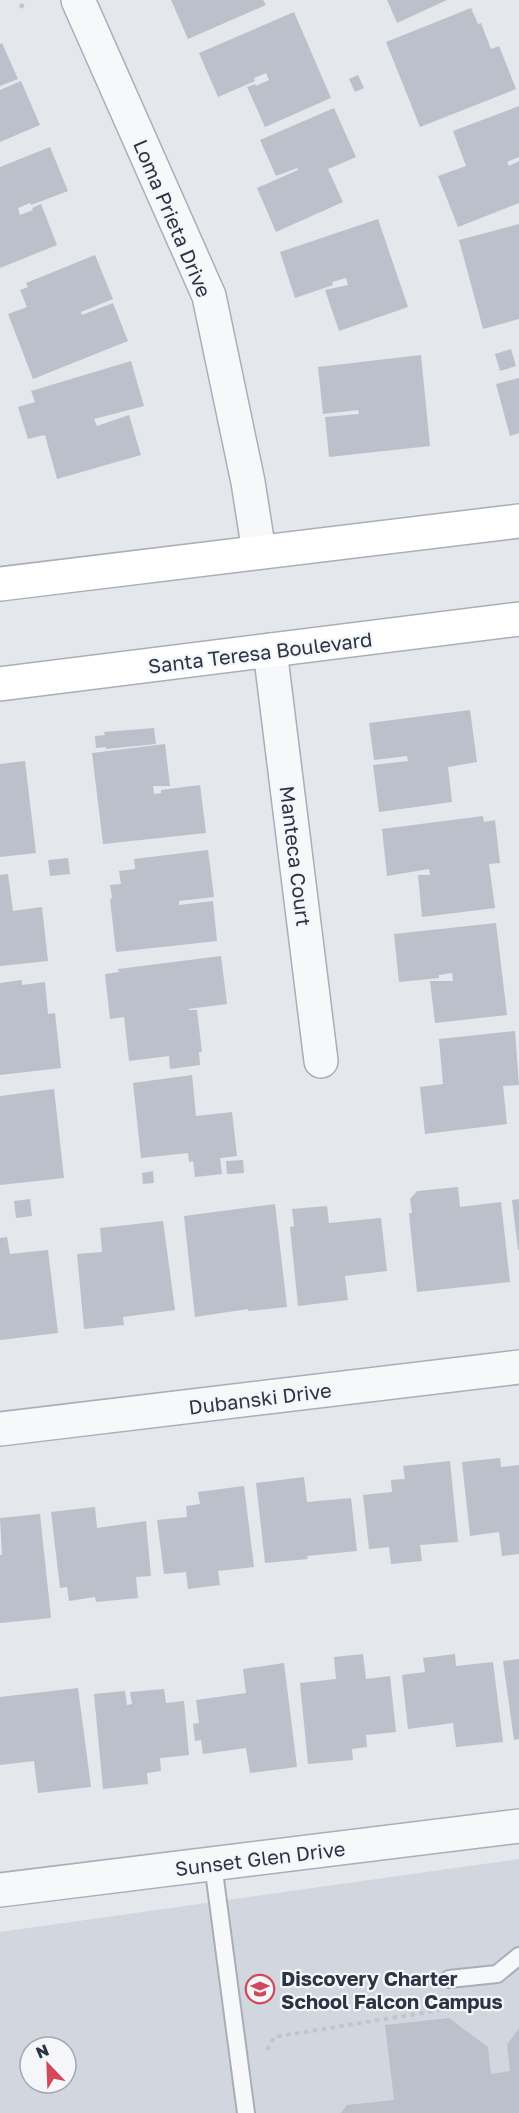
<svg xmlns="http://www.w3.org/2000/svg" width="519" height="2113" font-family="'Golos Text',sans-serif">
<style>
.built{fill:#d2d6de;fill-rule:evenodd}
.building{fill:#bbc0ca}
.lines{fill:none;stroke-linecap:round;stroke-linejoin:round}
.service-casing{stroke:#a9aeb7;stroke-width:20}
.minor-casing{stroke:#a9aeb7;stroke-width:36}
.secondary-casing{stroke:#a9aeb7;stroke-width:36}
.path{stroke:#c2c5cb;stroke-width:4;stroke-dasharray:4.5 4.5;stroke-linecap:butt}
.service{stroke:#f7f8fa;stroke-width:16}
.minor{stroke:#f7f8fa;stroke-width:33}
.secondary{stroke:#fff;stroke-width:33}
.labels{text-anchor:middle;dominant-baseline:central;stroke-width:4.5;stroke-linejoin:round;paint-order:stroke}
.street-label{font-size:20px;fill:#2b3445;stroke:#f4f6f9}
.poi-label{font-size:20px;font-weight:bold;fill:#2b3445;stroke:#f4f6f9;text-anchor:start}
</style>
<rect width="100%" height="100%" fill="#e4e7ec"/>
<path class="built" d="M519 1859V2113H0V1932ZM30 2047H66V2083H30Z"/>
<path class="building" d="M171 0H263L266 5 188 39Z
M387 0H447L397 23Z
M471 8 478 24 481 23 491 49 499 46 516 89 420 127 386 42Z
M294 12 331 98 265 127 247 87 255 84 256 86 269 80 266 73 254 78 255 81 218 97 199 53Z
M2 43 18 79 0 86V44Z
M358 75 364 88 355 92 349 79Z
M21 81 40 125 0 142V90Z
M519 106V157L507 162 509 166 519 161V203L458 227 438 176 466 166 453 131Z
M334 108 356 157 328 169 343 202 276 232 257 188 298 170 297 168 276 176 260 140Z
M50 147 68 191 31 205 30 203 18 208 20 215 33 210 32 208 41 204 57 245 0 268V167Z
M378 219 408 307 339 331 325 290 348 285 346 278 332 282 333 285 295 298 280 252Z
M519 224V319L483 329 459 240Z
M95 255 113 299 81 312 82 315 113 303 128 341 33 379 8 314 27 307 20 290 28 287 26 283Z
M511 349 516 366 500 371 495 354Z
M421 355 430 446 329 457 325 417 359 414 358 410 323 414 318 367Z
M131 361 144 406 94 419 97 426 129 415 141 455 57 479 45 435 28 439 18 407 35 402 31 391Z
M519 378V433L510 436 496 384Z
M470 710 477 762 448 767 452 802 379 812 373 765 408 761 407 756 374 760 369 723Z
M154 728 156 744 106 749V747L96 748 95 736 105 735 104 732Z
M165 744 170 786H153L154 794 161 793V790L200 785 206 833 103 844 92 753Z
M25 761 36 853 0 857V764Z
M483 816 484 822 495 820 500 863 489 864 495 908 422 917 418 875H430L429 869 387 876 382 829Z
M208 850 214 897 179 901V905L213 901 217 941 116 952 110 899 112 898 110 885 121 884 119 871 135 869 134 859Z
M68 858 70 874 50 876 48 860Z
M8 874 13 911 42 907 48 961 0 966V875Z
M496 923 507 1015 435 1023 430 981H453L452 973 439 975V978L399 982 394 934Z
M221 956 227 1004 188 1009 189 1010H197L202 1052H199L200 1065 170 1069 169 1056 129 1061 124 1017 110 1019 105 974 119 972 118 969Z
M22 980V985L45 982 48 1014 55 1013 61 1068 0 1075V983Z
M515 1031 519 1085 503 1086 507 1124 425 1134 420 1087 443 1084 439 1039Z
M192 1075 196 1116 232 1112 237 1156 220 1158 222 1174 195 1177 193 1161 189 1162 188 1153 141 1158 133 1083Z
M54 1089 64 1178 0 1185V1096Z
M243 1160 244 1173 227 1174 226 1161Z
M153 1171 154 1183 143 1184 142 1173Z
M458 1187 460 1207 501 1202 510 1282 417 1292 409 1213H412L410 1199 417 1191Z
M30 1199 32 1216 16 1218 14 1201Z
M519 1199V1250H518L512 1200Z
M275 1204 287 1307 248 1311V1309L195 1317 184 1216Z
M327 1206 329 1223 381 1218 387 1271 345 1276 348 1300 298 1306 290 1227 294 1226 292 1209Z
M163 1221 175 1310 123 1317 124 1325 84 1329 77 1254 102 1252 100 1228Z
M7 1237 10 1254 48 1250 58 1333 0 1340V1238Z
M500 1458 501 1467 519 1465V1554L502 1556 499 1532 470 1536 462 1462Z
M450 1461 458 1542 420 1545 422 1561 391 1564 389 1547 369 1549 363 1495 392 1492 391 1480 405 1479 403 1466Z
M304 1477 307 1502 351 1498 357 1551 307 1556 308 1559 265 1563 256 1483Z
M244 1486 254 1567 218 1571 220 1585 188 1589 186 1572 164 1574 157 1520 187 1517 186 1506 200 1504 198 1492Z
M95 1507 97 1528 146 1521 151 1576 136 1577 138 1598 96 1602 95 1597 69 1601 67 1587 60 1588 51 1512Z
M40 1514 51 1618 0 1623V1555H2L0 1518Z
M363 1654 366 1679 390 1676 396 1732 366 1735 367 1747 352 1749 353 1760 308 1764 300 1683 336 1679 334 1657Z
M455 1654 456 1666 493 1662 503 1742 456 1747 453 1723 408 1729 402 1675 425 1672 423 1658Z
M519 1659V1739L514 1740 503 1661Z
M284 1663 297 1767 250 1773 246 1748 203 1754 201 1740 195 1741 193 1724 199 1723 196 1700 246 1693 243 1669Z
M78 1688 91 1787 38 1793 34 1761 0 1765V1697Z
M164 1689 166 1703 184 1701 189 1755 160 1758 161 1771 147 1773 148 1784 103 1789 94 1694 125 1691 127 1705 132 1704 130 1692Z
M449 2018 488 2047 491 2074 510 2071 507 2045 519 2028V2113H341L347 2105 394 2100 385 2025Z"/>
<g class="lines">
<g class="service-casing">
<path id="service" d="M213 1864 246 2113
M449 1979 497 1974 519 1956"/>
</g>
<g class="minor-casing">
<path id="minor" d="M78 0 209 296 248 482 259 552
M270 650 321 1061
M0 1429 519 1367
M0 1890 519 1826"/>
</g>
<g class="secondary-casing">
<path id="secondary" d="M0 584 519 521
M0 684 519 619"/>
</g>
<path class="path" d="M21 8 24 0
M267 2050 274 2037 447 2009"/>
<use href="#service" class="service"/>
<use href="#minor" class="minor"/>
<use href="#secondary" class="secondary"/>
</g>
<defs>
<g id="school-ring" transform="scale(1.5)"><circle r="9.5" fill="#f4f6f9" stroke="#d1495b" stroke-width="1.5"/><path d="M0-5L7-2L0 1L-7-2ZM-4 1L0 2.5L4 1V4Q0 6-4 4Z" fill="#d1495b"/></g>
</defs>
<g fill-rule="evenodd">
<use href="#school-ring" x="260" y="1989"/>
</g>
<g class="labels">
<g class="street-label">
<text transform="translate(173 218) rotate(67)">Loma Prieta Drive</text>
<text transform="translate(260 652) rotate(-7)">Santa Teresa Boulevard</text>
<text transform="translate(296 856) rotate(83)">Manteca Court</text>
<text transform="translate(260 1398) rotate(-7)">Dubanski Drive</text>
<text transform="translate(260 1858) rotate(-7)">Sunset Glen Drive</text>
</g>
<g class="poi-label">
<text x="281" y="1978">Discovery Charter<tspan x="281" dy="23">School Falcon Campus</tspan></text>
</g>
</g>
<g transform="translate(48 2065) rotate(337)"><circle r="28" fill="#f4f6f9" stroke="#a4a8b1" stroke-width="1.5"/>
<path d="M0-4.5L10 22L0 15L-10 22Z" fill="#d1495b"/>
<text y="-9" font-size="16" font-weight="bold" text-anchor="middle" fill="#2b3445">N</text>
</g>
</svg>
